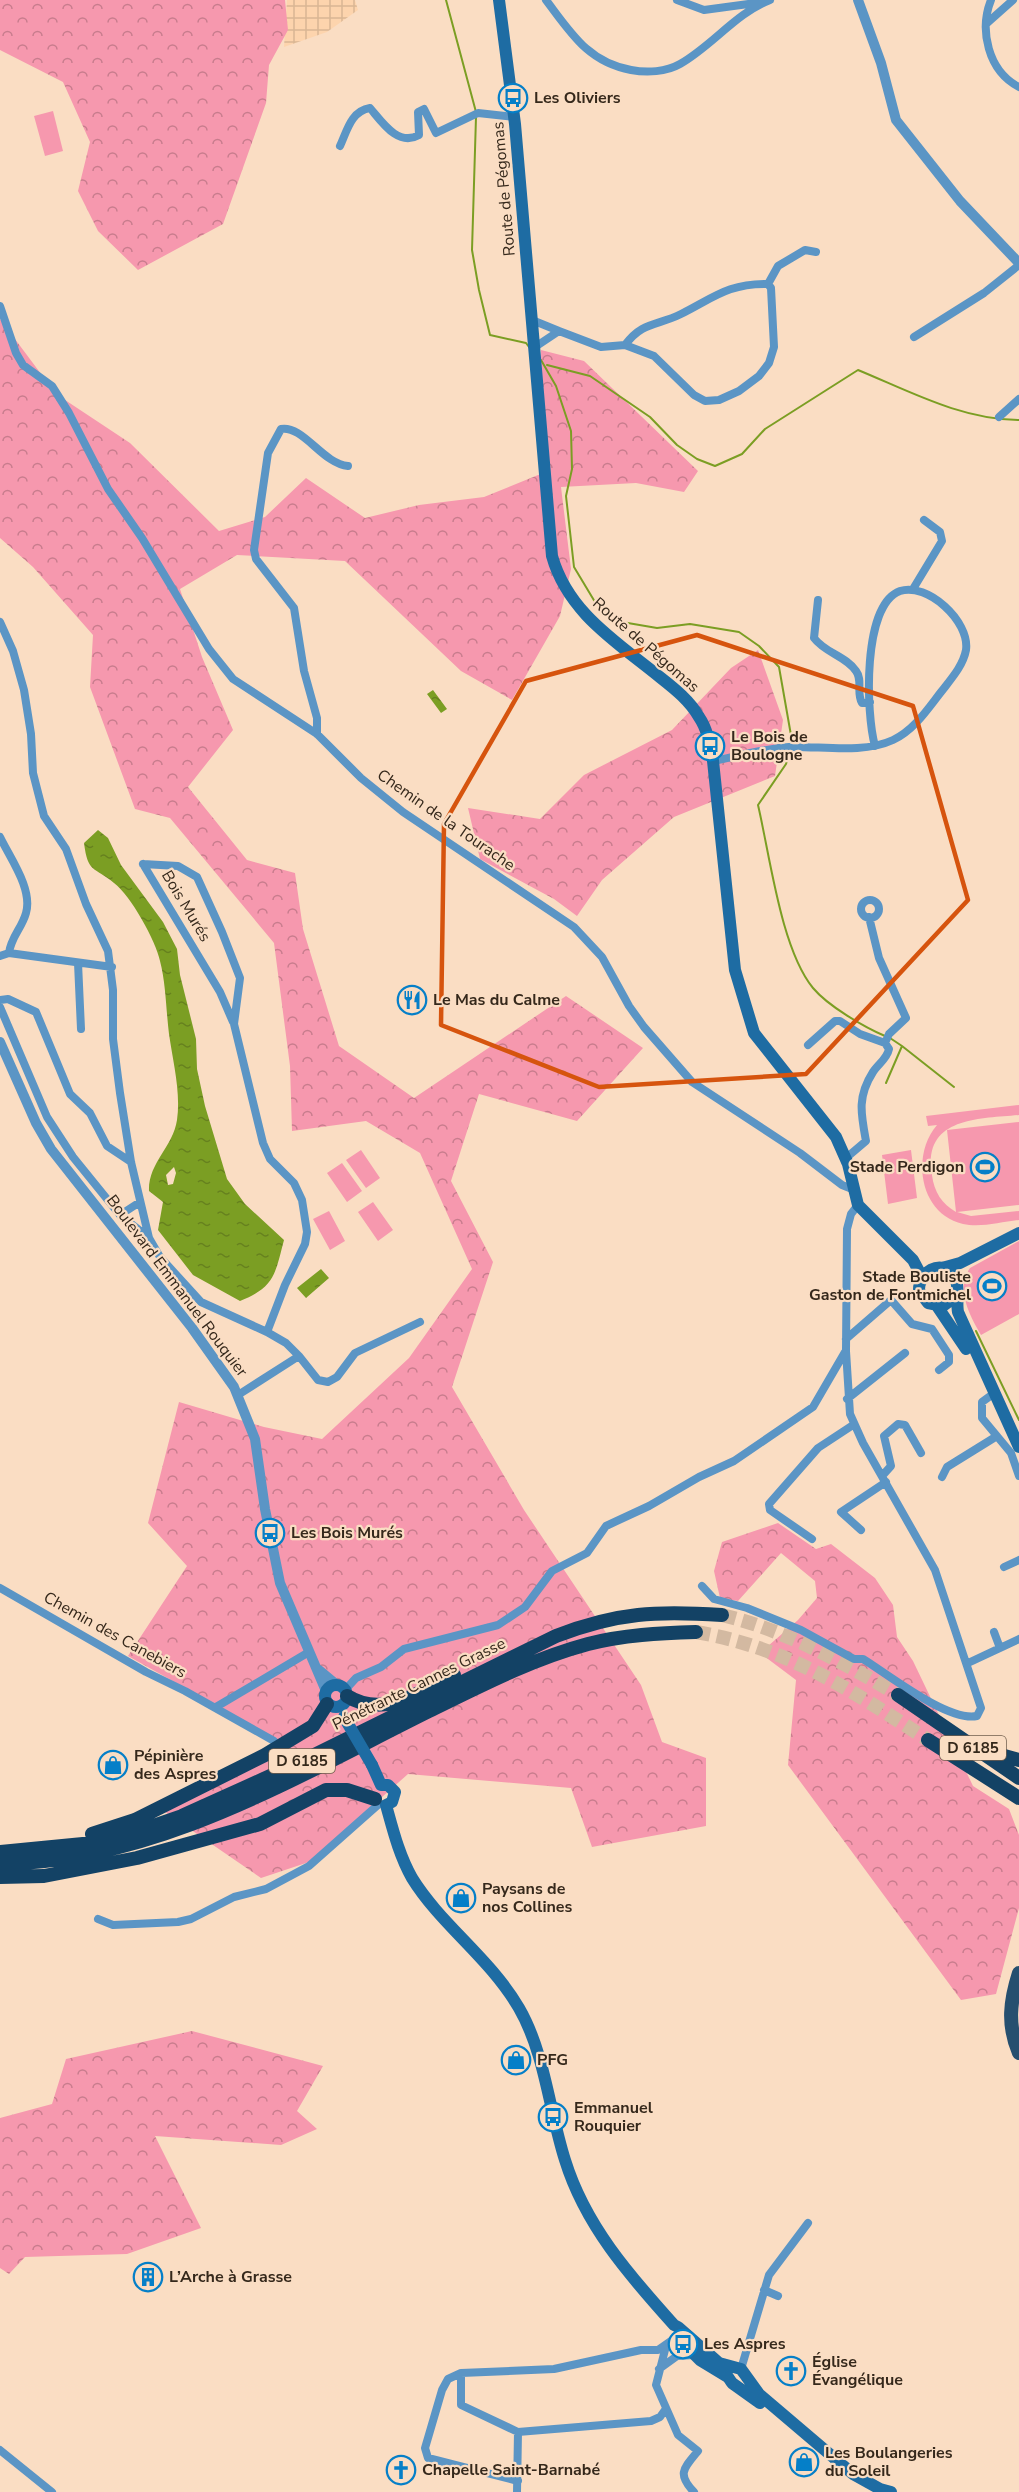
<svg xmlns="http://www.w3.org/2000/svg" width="1019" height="2492" font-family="'Nunito Sans',sans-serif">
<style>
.industrial{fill:url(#industrial-grid)}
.forest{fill:url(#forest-crowns)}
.garden{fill:#f698ae}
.water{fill:url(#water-ripples);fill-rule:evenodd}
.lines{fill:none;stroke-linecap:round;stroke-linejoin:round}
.stream{stroke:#7b9e23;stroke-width:2}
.trunk-tunnel{stroke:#d3b9a1;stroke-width:14;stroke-dasharray:14 7;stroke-linecap:butt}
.minor{stroke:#5b95c5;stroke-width:8}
.tertiary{stroke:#5b95c5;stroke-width:10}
.secondary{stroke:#1e6ca3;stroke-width:12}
.primary{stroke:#264f6f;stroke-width:14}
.trunk{stroke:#134265;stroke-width:14}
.secondary-bridge{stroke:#1e6ca3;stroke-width:12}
.marked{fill:none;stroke:#d6540e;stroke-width:4.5;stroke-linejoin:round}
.labels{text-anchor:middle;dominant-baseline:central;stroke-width:4.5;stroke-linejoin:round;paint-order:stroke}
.shield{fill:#faddc3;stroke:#705e4d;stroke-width:1.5}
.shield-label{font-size:15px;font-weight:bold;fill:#35281b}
.poi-label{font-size:16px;font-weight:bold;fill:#35281b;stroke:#faddc3;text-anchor:start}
.street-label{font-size:16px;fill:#35281b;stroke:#faddc3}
</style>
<defs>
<pattern id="industrial-grid" width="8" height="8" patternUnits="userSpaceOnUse" patternTransform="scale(1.5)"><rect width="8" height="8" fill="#fdd4ad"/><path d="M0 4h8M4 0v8" fill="none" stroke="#d9b694"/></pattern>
<pattern id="forest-crowns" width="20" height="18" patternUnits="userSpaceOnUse" patternTransform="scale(1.5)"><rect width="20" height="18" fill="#f698ae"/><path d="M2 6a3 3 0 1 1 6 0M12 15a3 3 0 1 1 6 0" fill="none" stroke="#c87c8d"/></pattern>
<pattern id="water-ripples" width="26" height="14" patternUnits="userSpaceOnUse" patternTransform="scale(1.5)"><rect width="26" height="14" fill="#7b9e23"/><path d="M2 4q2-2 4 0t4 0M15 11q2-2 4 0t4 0" fill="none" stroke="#66811e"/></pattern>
</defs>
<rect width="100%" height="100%" fill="#faddc3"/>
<path class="industrial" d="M287 0H355L358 10 327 32 284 47Z"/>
<path class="forest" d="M0 0H285L288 30 269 65 266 103 223 224 138 270 98 231 78 191 90 142 63 82 0 50Z
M0 319 56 394 130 443 219 531 265 517 306 478 365 518 419 505 484 497 543 473 541 350 584 361 698 471 684 492 636 483 561 487 571 569 560 616 512 700 461 671 345 561 237 555 180 589 202 657 233 730 188 787 247 860 295 873 303 929 339 1046 414 1098 566 996 643 1048 577 1121 479 1094 451 1181 493 1262 452 1387 524 1510 641 1685 662 1742 706 1758V1826L592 1847 571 1788 408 1774 309 1862 261 1878 165 1812 280 1741 128 1656 187 1566 148 1523 179 1402 264 1427 322 1439 409 1358 472 1269 420 1153 366 1121 292 1131 290 1066 274 943 170 818 135 809 90 687 93 635 33 567 0 538Z
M758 650 783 720 775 776 674 817 602 880 577 916 554 899 480 859 468 808 540 819 584 775 672 730 731 668Z
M778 1523 816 1549 831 1544 875 1578 893 1605 897 1637 913 1661 973 1786 1009 1809 1019 1835V1908L996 1994 961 2000 788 1765 796 1680 760 1653 798 1620 817 1598 815 1581 781 1553 738 1601 720 1598 714 1571 722 1542Z
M192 2031 323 2066 297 2111 317 2129 281 2145 155 2136 201 2228 127 2254 25 2257 9 2274 0 2268V2118L52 2104 66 2059Z"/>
<path class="garden" d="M53 111 63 151 45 156 34 116Z
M1019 1105V1115C979 1119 922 1117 932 1175 934 1192 942 1204 956 1212L947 1130 1019 1122V1205L957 1212 971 1216 1019 1211V1220C1001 1222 980 1228 963 1224 919 1214 911 1155 937 1125L928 1126 926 1116Z
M361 1150 380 1178 366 1188 346 1160Z
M911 1150 917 1198 888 1204 882 1155Z
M342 1163 362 1191 347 1202 327 1173Z
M373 1202 393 1230 378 1241 358 1212Z
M329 1211 345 1241 330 1250 313 1219Z
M1019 1241V1314L981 1335C970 1316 955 1289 970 1268Z"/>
<path class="water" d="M433 690 447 709 441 713 427 694Z
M98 830 108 838 121 865 163 922 177 949 180 975 196 1039 197 1069 205 1106 227 1179 245 1204 284 1240C275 1274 275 1287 240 1301L193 1275 158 1230 163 1202 149 1191C148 1163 173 1147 177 1120 181 1092 173 1062 169 1034 166 1010 166 984 160 961 156 941 131 896 114 883 94 866 88 874 84 843ZM174 1167 176 1173 173 1184 168 1185 166 1175Z
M321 1269 329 1278 306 1298 297 1288Z"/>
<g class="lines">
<path class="stream" d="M446 0 476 112
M476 117 472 250 479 290 490 335 526 343 529 347
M541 360 556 386 571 431 572 469 566 496 574 567 595 602 607 615 622 622 657 628 690 624 739 632 759 646 779 667 792 741
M547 365 590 376 650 417 677 445 697 459 715 466 742 454 765 429 858 370C909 391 962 420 1019 420
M789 754 786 764 758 805C770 856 781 949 813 988 828 1006 864 1027 885 1036
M902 1046 954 1087
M886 1083 902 1046 890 1038
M976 1331 1019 1420"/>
<path class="trunk-tunnel" d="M722 1615C785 1630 843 1662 898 1695
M696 1632C789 1648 851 1690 928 1740"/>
<path class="minor" d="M546 0C571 33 588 62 631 70 647 73 666 72 680 64 712 46 736 13 770 0
M677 0 704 10 763 2
M991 0C979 30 988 71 1019 87
M986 24 1013 0
M340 146C347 131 351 111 370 108 382 122 398 147 419 135L418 112 424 109 436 133 478 113 515 117
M0 306 16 353 23 365 52 386 69 413 108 489 142 538 209 649 233 679 317 734 361 778 403 812 574 927 602 957 629 1006 644 1027 692 1082 800 1153 842 1185 852 1189
M532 320 559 331 535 347
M559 331 601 347 625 345 654 356 694 395 705 401 719 400 739 391 759 376 769 363 774 347 771 288 768 284 778 266 805 250 816 252
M914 337 984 293 1019 265
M625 345C643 321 657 326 681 314 713 298 729 283 768 284
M999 417 1019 399
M913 589 942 541 940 532 924 520
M818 600 814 638C825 653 846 656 856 671 863 680 856 693 862 703L870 702
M0 622 13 651 24 690 31 734 33 773 44 816 66 849 86 904 108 951 113 990V1039L120 1093 131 1162 149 1238 160 1257 201 1302 267 1332
M317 734V718L304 671 294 608 256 559 254 550 268 453 281 429C303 425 323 464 348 466
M713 761C738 756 763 749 789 747 821 746 863 754 893 740 914 730 927 710 941 692 951 679 963 666 966 650 970 621 927 582 900 591 862 605 866 714 875 746
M0 837C10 858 33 889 26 913 22 928 11 937 9 953
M143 864 178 866 197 877 222 932 240 978 234 1024 263 1143 270 1159 294 1183 302 1200 307 1232 305 1244 285 1285 267 1332 286 1343 299 1356 238 1395
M143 864 220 992 233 1022
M861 909a9 9 0 1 1 18 0a9 9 0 1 1-18 0Z
M0 956 9 953 112 967
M78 963 81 1029
M0 1000 8 999 36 1012 70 1094 90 1113 107 1146 131 1162
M0 1007 47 1117 73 1157 120 1215 149 1238
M808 1045 835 1021H840L860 1034 885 1043
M846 1158 866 1141C861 1114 857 1097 873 1072 878 1064 887 1059 889 1049L885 1043 889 1034 906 1018 879 958 869 917
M120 1215 140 1202
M846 1339 891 1300 912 1324 932 1329 949 1355V1362L939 1370
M299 1356 318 1380 328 1382 337 1377 355 1353 420 1322
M993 1394 982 1402V1418L1011 1453 1019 1476
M847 1399 905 1353
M882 1476 891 1466 884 1436 898 1424 905 1425 921 1453
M942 1477 947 1467 997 1436
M861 1530 841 1512 886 1482
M812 1539 770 1510 769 1504 818 1448 853 1425
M1004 1567 1019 1560
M702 1586 714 1599 747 1608 801 1630 854 1659H863C889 1675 948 1722 977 1716L981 1708 935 1570 863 1443 850 1414 846 1351 847 1229 851 1214 858 1205
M0 1588 146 1672 185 1691 274 1741
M994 1632 1000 1648
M968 1663 1019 1639
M345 1690 356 1678 381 1667 404 1649 498 1625 525 1607 552 1571 587 1553 606 1526 649 1506 699 1477 734 1461 813 1407 845 1352
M216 1707 309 1652
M98 1919 113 1925 178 1922 191 1919 234 1897 266 1889 309 1866 379 1804
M764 2290 778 2296
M666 2346 656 2385 678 2435 698 2451C683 2469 677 2474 694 2492
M659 2369 677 2356 693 2355
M741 2369 769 2275 808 2223
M461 2373V2405L518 2432 651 2421 660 2417 665 2410
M0 2450 52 2492
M518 2481 428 2458 425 2448 442 2390 448 2379 461 2373 554 2369 641 2350H658L678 2336 687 2338
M517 2492 518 2432"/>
<path class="tertiary" d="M858 0 881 63 896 120 960 201 1019 263
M0 1042 36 1123 51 1149 192 1328 234 1387 255 1439 265 1509 280 1583 326 1691
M319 1670 337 1685"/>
<path class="secondary" d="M499 0 515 124 552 556C568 613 617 642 661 678 675 689 690 701 699 717 708 730 710 746 713 761L735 970 754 1033 836 1137 848 1164 858 1205 913 1260 922 1277
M942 1268 960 1263 1019 1233
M955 1297 943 1306 928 1303 919 1291C918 1273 941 1257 954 1276 960 1284 956 1301 958 1312L1019 1447
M937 1306 966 1349
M325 1696a11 11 0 1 1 22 0a11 11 0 1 1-22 0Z
M372 1765 381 1785
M381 1785H388L395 1792 392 1802 386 1805
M386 1805C393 1830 399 1855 412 1878 441 1925 490 1958 519 2008 545 2053 549 2110 565 2160 585 2225 629 2275 674 2325L678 2327 719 2363 741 2369 759 2394 853 2474 880 2489 891 2492
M683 2343 700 2360 728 2377 732 2383 760 2403"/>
<path class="primary" d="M1019 1973C1010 2001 1007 2025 1019 2053"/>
<path class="trunk" d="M898 1695 1019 1778
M347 1696C384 1719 419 1692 454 1675
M928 1740 1019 1798
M990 1752 1019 1760
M92 1834 135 1820 265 1755 313 1726 327 1704
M0 1852 83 1844 124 1836 182 1816 288 1768 556 1636C618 1612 657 1611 722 1615
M0 1864C157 1861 292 1779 429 1711 480 1686 532 1659 588 1644 623 1635 660 1633 696 1632
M0 1877 44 1876 137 1858 260 1824 326 1790H347L375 1799"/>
<path class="secondary-bridge" d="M344 1717 372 1765"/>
</g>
<path class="marked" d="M697 635 913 706 968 900 806 1074 599 1087 441 1025 444 824 526 681Z"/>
<defs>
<g id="bus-ring" transform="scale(1.5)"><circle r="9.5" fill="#faddc3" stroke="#057fc8" stroke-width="1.5"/><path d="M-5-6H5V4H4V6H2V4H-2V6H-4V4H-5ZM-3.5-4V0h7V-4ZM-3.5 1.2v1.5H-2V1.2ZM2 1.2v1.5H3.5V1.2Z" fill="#057fc8"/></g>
<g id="restaurant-ring" transform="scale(1.5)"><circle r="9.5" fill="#faddc3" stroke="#057fc8" stroke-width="1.5"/><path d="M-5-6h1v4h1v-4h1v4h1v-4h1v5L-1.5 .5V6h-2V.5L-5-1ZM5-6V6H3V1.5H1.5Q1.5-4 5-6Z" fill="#057fc8"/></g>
<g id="stadium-ring" transform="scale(1.5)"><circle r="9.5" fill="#faddc3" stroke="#057fc8" stroke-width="1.5"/><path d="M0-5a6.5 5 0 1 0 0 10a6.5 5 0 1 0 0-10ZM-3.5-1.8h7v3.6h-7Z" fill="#057fc8"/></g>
<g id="shop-ring" transform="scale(1.5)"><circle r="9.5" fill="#faddc3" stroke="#057fc8" stroke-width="1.5"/><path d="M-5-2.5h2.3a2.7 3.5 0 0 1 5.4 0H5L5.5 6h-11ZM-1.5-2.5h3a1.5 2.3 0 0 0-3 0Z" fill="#057fc8"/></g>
<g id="building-ring" transform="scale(1.5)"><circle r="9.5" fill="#faddc3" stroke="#057fc8" stroke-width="1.5"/><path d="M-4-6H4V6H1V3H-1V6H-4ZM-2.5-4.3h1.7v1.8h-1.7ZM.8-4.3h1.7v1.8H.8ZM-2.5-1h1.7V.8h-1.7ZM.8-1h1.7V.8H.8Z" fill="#057fc8"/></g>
<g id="church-ring" transform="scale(1.5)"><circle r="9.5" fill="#faddc3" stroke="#057fc8" stroke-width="1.5"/><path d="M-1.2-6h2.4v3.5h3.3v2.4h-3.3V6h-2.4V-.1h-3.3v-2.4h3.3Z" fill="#057fc8"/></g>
</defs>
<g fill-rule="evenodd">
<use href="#bus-ring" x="513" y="98"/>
<use href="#bus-ring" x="710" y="746"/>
<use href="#restaurant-ring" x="412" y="1000"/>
<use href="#stadium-ring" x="985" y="1167"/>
<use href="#stadium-ring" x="992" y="1286"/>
<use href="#bus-ring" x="270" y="1533"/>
<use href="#shop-ring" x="113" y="1765"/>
<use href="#shop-ring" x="461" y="1898"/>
<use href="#shop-ring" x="516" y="2060"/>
<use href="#bus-ring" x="553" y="2117"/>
<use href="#building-ring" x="148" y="2277"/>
<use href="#bus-ring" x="683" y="2344"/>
<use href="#church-ring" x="791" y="2371"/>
<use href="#shop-ring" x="804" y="2462"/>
<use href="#church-ring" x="401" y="2470"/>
</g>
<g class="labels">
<g class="shield">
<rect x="940" y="1736" width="66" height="24" rx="4.5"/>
<rect x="269" y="1749" width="66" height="24" rx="4.5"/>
</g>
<g class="shield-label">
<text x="973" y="1748">D 6185</text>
<text x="302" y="1761">D 6185</text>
</g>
<g class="poi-label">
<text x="534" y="98">Les Oliviers</text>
<text x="731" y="737">Le Bois de<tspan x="731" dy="18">Boulogne</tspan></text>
<text x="433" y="1000">Le Mas du Calme</text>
<text x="964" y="1167" text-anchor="end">Stade Perdigon</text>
<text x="971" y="1277" text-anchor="end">Stade Bouliste<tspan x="971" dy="18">Gaston de Fontmichel</tspan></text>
<text x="291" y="1533">Les Bois Murés</text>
<text x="134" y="1756">Pépinière<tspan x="134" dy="18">des Aspres</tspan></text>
<text x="482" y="1889">Paysans de<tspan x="482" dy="18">nos Collines</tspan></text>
<text x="537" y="2060">PFG</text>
<text x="574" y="2108">Emmanuel<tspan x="574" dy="18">Rouquier</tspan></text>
<text x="169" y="2277">L’Arche à Grasse</text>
<text x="704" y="2344">Les Aspres</text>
<text x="812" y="2362">Église<tspan x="812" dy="18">Évangélique</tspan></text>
<text x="825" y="2453">Les Boulangeries<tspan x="825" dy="18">du Soleil</tspan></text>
<text x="422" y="2470">Chapelle Saint-Barnabé</text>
</g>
<g class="street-label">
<text transform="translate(504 189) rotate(-95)">Route de Pégomas</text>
<text transform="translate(646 645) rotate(41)">Route de Pégomas</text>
<text transform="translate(446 820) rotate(35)">Chemin de la Tourache</text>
<text transform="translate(186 906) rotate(59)">Bois Murés</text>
<text transform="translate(177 1286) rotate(53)">Boulevard Emmanuel Rouquier</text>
<text transform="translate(115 1635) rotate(29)">Chemin des Canebiers</text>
<text transform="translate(419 1684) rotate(-26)">Pénétrante Cannes Grasse</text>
</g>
</g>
</svg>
